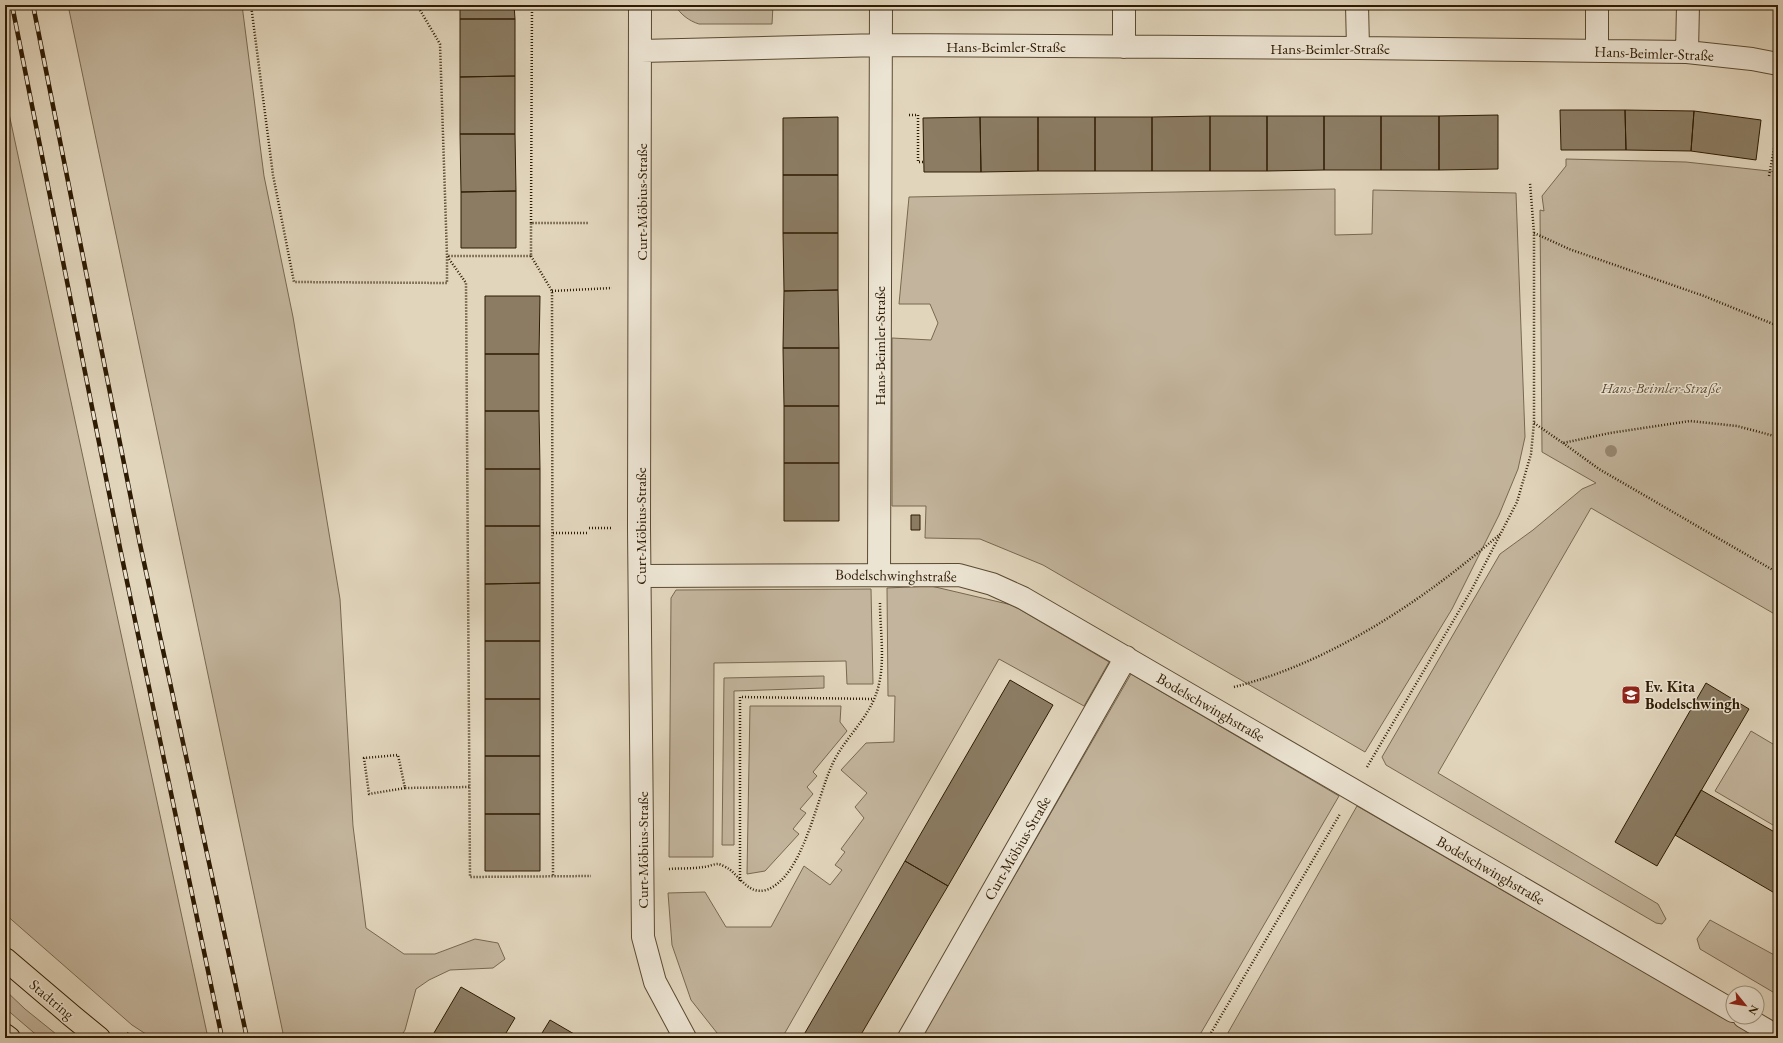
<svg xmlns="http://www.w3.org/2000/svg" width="1783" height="1043" font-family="'EB Garamond',serif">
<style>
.green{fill:#c3b59d;stroke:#786850}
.building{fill:#8b7c63;stroke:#2e1b03}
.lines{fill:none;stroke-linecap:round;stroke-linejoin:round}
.minor-casing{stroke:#5b4a31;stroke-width:24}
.major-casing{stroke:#2e1b03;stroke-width:24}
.path{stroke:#2e1b03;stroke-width:2.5;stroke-dasharray:1 2;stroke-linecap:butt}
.minor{stroke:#ece4d3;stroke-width:22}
.major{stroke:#e1d5bc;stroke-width:22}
.rail-casing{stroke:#2e1b03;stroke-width:4.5}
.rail{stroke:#ece4d3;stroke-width:3;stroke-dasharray:9;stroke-linecap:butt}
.tree{fill:#978870}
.labels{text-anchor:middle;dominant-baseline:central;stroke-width:3;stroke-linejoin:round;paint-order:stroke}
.street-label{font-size:15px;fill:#2e1b03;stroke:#ece4d3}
.park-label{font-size:15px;font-style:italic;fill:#5b4931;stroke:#ece4d3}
.poi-label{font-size:15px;font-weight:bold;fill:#2e1b03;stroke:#ece4d3;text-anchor:start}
</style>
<rect width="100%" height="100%" fill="#e1d5bc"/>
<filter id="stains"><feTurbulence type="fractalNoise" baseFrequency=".005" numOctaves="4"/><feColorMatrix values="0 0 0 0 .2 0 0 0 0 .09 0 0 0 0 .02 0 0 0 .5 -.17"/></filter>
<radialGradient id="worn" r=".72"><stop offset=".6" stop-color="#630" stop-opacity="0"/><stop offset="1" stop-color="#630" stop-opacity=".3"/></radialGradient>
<path class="green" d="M68 5H242L264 176 293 317 340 599 353 826 366 928 404 954H435L475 939 498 943 505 959 493 968 450 970 429 980 416 989 405 1030 400 1038H284Z
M675 5H773L772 24H699C689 21 680 14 675 5Z
M5 95 208 1038H152L132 1025 5 914Z
M1566 159 1686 162 1778 172V616L1591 508 1438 773 1658 904 1666 919 1662 924 1656 923 1386 765 1382 757 1500 554 1533 530 1582 489 1596 483 1542 452 1540 210 1544 211 1542 196 1566 166Z
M1335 189V235L1372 234 1373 190 1516 193 1525 437 1518 469 1499 515 1452 609 1365 752 1043 565 980 539 925 538 926 506H892V338L931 340 938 323 930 304H899L909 197Z
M931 586 1012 605 1109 662 1084 706 999 659 782 1038H721L691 1000 672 945 668 893 705 892 726 927H771L804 866 830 885 842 870 835 865 845 852 841 849 864 818 855 807 867 793 841 770 866 743 894 742 895 696H888L887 588Z
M871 589 873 684H847L846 661 714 663 713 857H669L671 598 676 590Z
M1131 674 1339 796 1198 1038H921Z
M824 676V688L734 691V845H722L724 678Z
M750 706H841L840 722 847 731 813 772 817 776 807 787 813 794 800 809 806 813 793 829 799 834 765 871 747 874Z
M1751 731 1778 747V828L1715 791Z
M1357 806 1564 926 1762 1038H1225Z
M1710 920 1778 957V995L1700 949 1697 939Z
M5 990 25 1009 61 1038H40L5 1008Z"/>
<path class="building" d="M460 5H514L515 19H460Z
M460 19H515V76L460 77Z
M515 76V134H460V77Z
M1560 110H1625L1626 150H1561Z
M1625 110 1694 111 1691 151 1626 150Z
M1694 111 1761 120 1756 160 1691 151Z
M1498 115V169L1439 170V116Z
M1210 116H1267V171H1210Z
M1210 116V171H1152V117Z
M1267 116H1324V170L1267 171Z
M1324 116H1381V170H1324Z
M1381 116H1439V170H1381Z
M838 117V175H783V118Z
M980 117H1038V171L981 172Z
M980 117 981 172H924L923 118Z
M1038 117H1095V171H1038Z
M1095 117H1152V171H1095Z
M460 134H515L516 191 461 192Z
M783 175H838V233H783Z
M516 191V248H461V192Z
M783 233H838V290L784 291Z
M838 290 839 348H783L784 291Z
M485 296H540L539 354H485Z
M783 348H839V406H784Z
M485 354H539V411H485Z
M784 406H839V463H784Z
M485 411H539L540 469H485Z
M784 463H839V521H784Z
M485 469H540V526H485Z
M911 515H920V530H911Z
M485 526H540V583L485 584Z
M540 583V641H485V584Z
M485 641H540V699H485Z
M1010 680 1053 705 948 886 905 861Z
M1706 683 1749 709 1657 866 1615 842Z
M485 699H540V756H485Z
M485 756H540V814H485Z
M1701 790 1778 834V895L1675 835Z
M485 814H540V871H485Z
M905 861 948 886 929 918 859 1038H802Z
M461 987 515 1018 503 1038H431Z
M550 1020 581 1038H539Z"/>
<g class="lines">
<g class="minor-casing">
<path id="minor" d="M640 5 639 528 643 937 655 982 685 1038
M1124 5V47
M1357 5 1358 48
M1597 5V51
M641 51 881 45 1358 48 1687 52 1752 59 1778 64
M1687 52 1688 5
M879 574 881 5
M641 576 959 575 992 584 1023 598 1733 1011
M1744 1017 1778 1037
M909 1038 1126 657"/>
</g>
<g class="major-casing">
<path id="major" d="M5 959 72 1016 99 1038
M5 1035 9 1038"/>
</g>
<path class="path" d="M251 5 273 175 294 282 447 283V256H531V223H588
M417 5 440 44 447 256 466 283 470 877 591 876
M909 115H918V162H923
M1769 176 1778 127
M531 223 532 5
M1534 233 1569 249 1704 296 1778 326
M531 256 552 291 553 877
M552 291 612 288
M1534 423 1563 443 1610 433 1690 421 1737 426 1778 437
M1563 443 1599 469 1778 573
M589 528H611
M553 533H589
M1234 687C1332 662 1424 600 1500 534
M1367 767 1472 589 1517 502 1531 454 1534 423V233L1530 183
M405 788 369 794 364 758 398 755 405 788 470 787
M669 869C680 868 692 869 703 867 708 867 713 864 718 864 720 864 726 867 729 869 740 877 749 895 766 890 803 878 817 797 832 765 845 736 872 717 879 684 885 658 880 629 880 603
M740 881V697L874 699
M127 1033 135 1038
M1208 1038 1340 814"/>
<use href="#minor" class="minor"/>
<use href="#major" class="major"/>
<g class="rail-casing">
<path id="rail" d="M12 5 120 548 222 1038
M33 5 140 544 247 1038"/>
</g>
<use href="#rail" class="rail"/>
</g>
<circle class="tree" cx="1611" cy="451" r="6"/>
<defs>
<g id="school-square" transform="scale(1)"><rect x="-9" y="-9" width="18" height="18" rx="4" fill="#8f2418" stroke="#ece4d3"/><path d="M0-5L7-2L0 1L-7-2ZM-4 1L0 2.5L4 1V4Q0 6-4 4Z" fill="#fff"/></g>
</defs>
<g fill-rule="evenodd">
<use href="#school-square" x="1631" y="695"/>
</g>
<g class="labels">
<g class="street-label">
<text x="1006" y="46">Hans-Beimler-Straße</text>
<text x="1330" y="48">Hans-Beimler-Straße</text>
<text transform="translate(1654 53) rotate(2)">Hans-Beimler-Straße</text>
<text transform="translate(641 202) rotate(-90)">Curt-Möbius-Straße</text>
<text transform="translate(879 346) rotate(-90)">Hans-Beimler-Straße</text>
<text transform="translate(640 526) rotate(-90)">Curt-Möbius-Straße</text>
<text transform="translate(896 575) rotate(1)">Bodelschwinghstraße</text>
<text transform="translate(1211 707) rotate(30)">Bodelschwinghstraße</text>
<text transform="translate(1017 848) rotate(-60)">Curt-Möbius-Straße</text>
<text transform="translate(642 850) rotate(-90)">Curt-Möbius-Straße</text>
<text transform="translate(1491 870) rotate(30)">Bodelschwinghstraße</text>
<text transform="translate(52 999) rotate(40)">Stadtring</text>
</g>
<g class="park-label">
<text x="1661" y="387">Hans-Beimler-Straße</text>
</g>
<g class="poi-label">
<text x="1645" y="686">Ev. Kita<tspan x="1645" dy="17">Bodelschwingh</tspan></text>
</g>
</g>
<rect width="1783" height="1043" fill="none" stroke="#e1d5bc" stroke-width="20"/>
<rect x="6" y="6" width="1771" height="1031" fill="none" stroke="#2e1b03" stroke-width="2"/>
<rect x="10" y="10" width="1763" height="1023" fill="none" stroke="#2e1b03"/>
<g transform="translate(1745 1005) rotate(120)"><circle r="19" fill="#ece4d3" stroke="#a09480"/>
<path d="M0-3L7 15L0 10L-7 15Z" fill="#8f2418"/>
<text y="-6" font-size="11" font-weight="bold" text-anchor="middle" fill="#2e1b03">N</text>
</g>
<rect width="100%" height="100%" filter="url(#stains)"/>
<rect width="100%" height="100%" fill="url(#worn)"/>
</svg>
